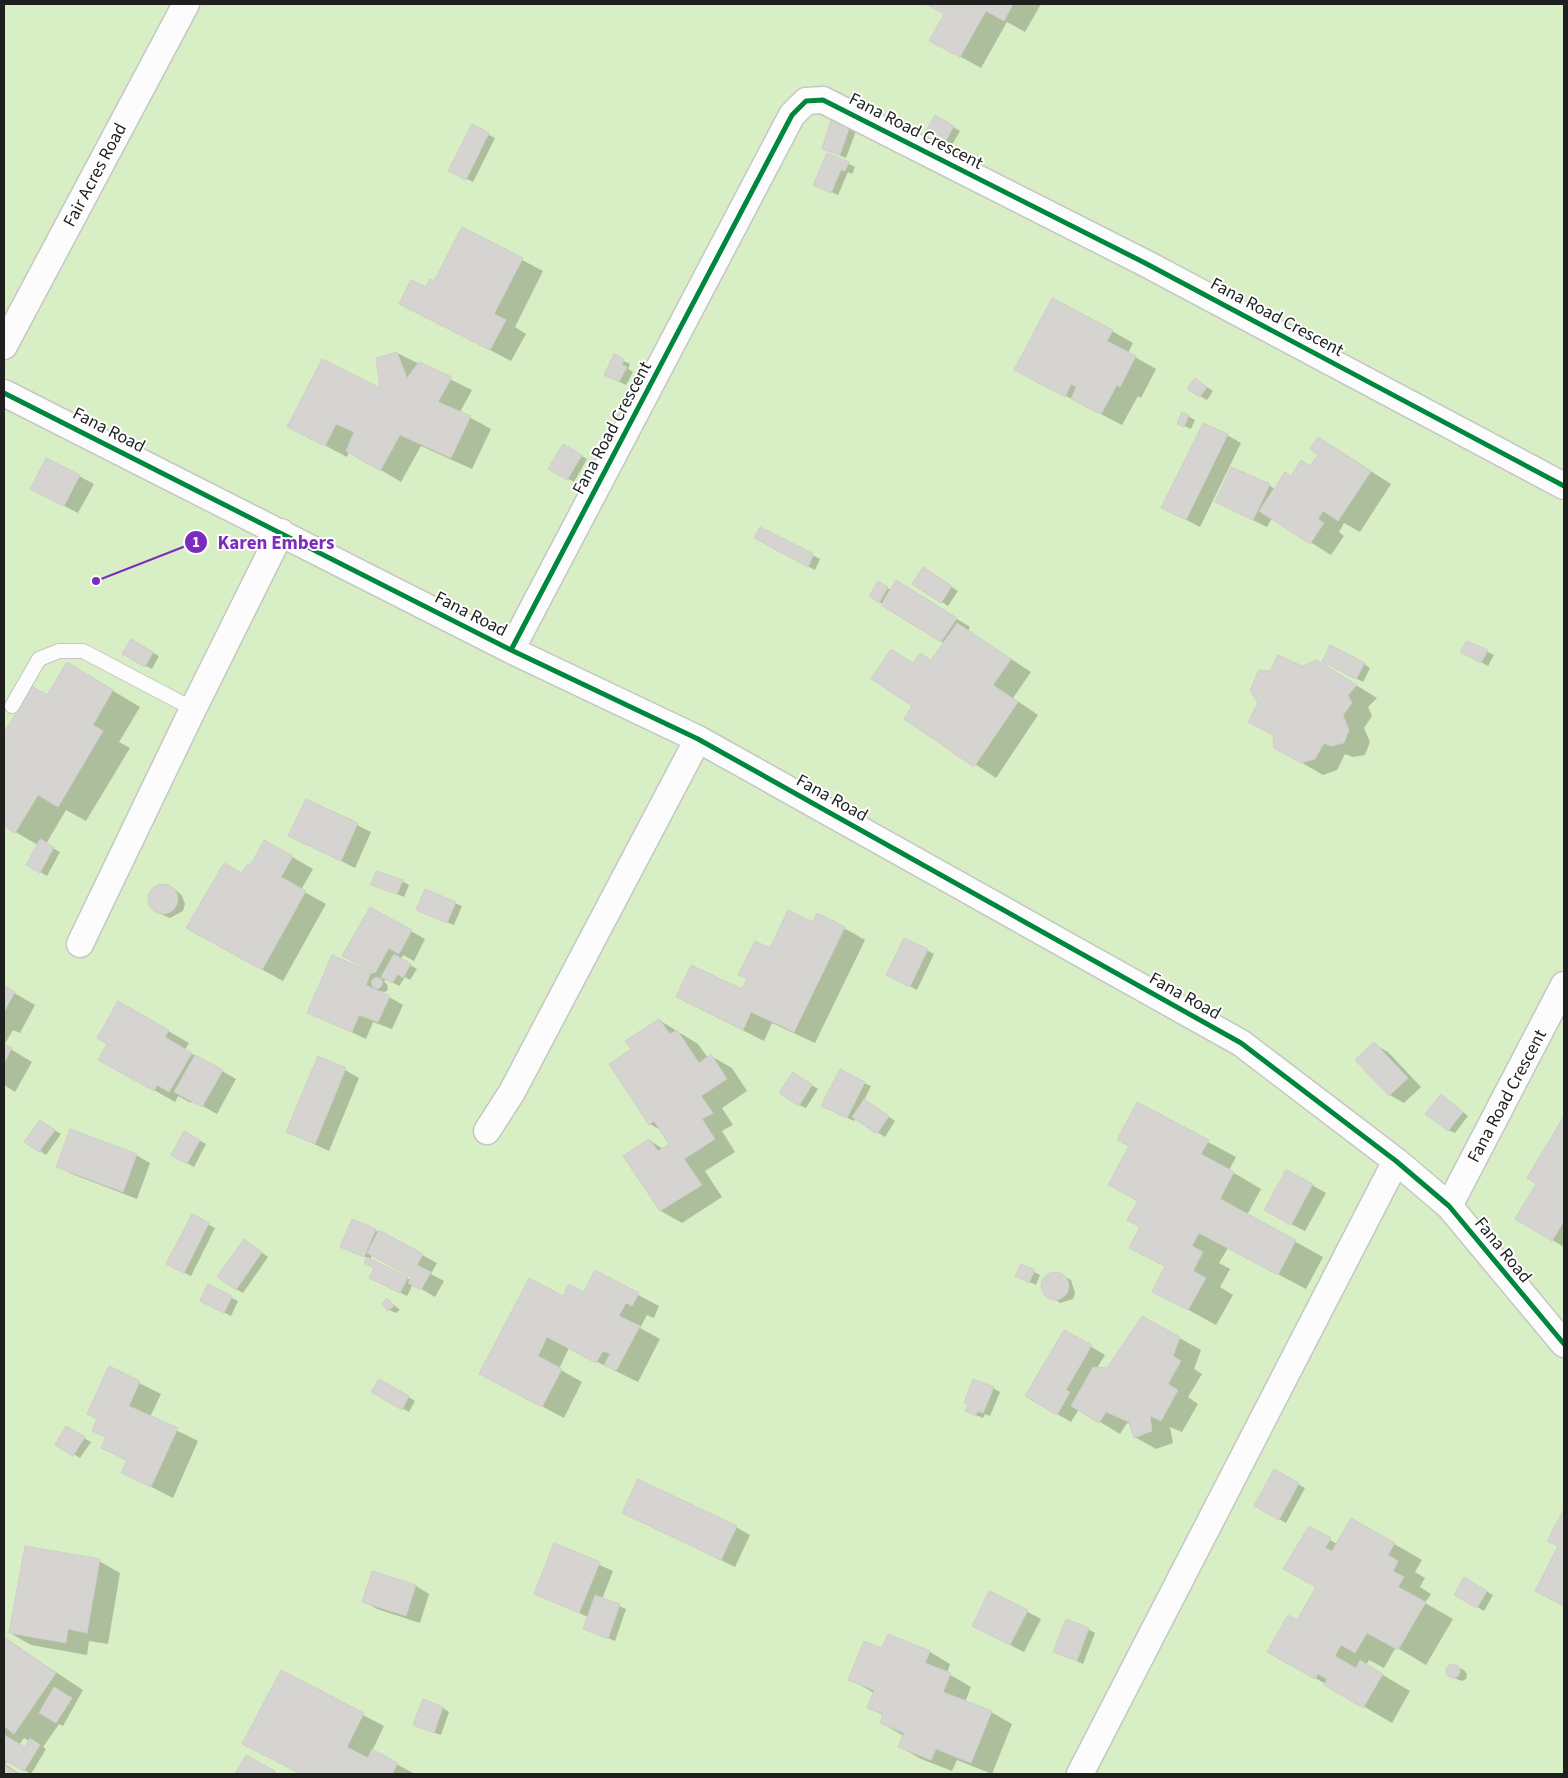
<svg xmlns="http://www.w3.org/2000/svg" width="1568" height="1778" font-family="'Source Sans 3',sans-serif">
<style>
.grass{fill:#d8eec4}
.shadow{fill:#0003;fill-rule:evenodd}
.building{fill:#d6d4d0;stroke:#d1cec9}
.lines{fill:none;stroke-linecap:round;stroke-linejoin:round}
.service-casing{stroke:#c6c6c4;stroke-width:16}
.minor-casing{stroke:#c6c6c4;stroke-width:29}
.service{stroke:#fcfcfc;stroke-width:14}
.minor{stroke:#fcfcfc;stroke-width:26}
.cycleway-casing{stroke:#fff;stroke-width:8}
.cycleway{stroke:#00873e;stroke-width:5}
.labels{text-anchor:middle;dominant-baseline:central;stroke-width:4;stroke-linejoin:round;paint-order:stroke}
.street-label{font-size:18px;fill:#1f1f1f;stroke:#fff}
.leader{fill:none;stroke:#7b2cbf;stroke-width:2}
.callout-dot{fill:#7b2cbf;stroke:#fff;stroke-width:2}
.mark-label{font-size:15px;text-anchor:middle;font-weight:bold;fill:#fff}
.callout-label{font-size:19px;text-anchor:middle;font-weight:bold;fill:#7b2cbf;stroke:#fff;stroke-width:4;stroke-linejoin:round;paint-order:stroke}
</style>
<rect width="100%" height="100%" fill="#eeece8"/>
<path class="grass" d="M4 4H1564V1774H4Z"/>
<path class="shadow" d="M927 4H1041L1025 32 1007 22 981 68 952 52 945 14Z
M936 117 960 131 952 145 928 130Z
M472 126 495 138 473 182 457 174Z
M849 128 856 131 846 158 823 149Z
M828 154 855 167 852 174 848 172 838 195 815 185Z
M463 229 543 271 515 327 526 334 511 361 400 303 435 282Z
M1112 331 1133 343 1128 353 1156 369 1141 398 1138 396 1122 425 1037 381Z
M397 353 472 390 460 412 491 429 472 469 421 446 401 482 349 451 347 457 288 426 382 391Z
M614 356 630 364 628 369 633 372 626 385 612 378Z
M1202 384 1213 391 1207 400 1200 396Z
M1188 416 1195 420 1191 429 1178 423Z
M1227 435 1241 443 1200 527 1163 508Z
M563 446 587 459 574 482 550 469Z
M1339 451 1391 484 1360 532 1344 523 1339 532 1344 536 1331 555 1272 518 1267 527 1217 502 1269 485 1275 489Z
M47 459 94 484 78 513 45 496Z
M760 528 820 559 815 570 755 538Z
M930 573 958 591 948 606 914 584Z
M878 583 891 590H910L970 627 968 631 1031 672 1013 698 1038 715 996 778 906 718 914 706V664L932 661 944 643 870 596Z
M131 641 159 656 152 669 124 654Z
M1467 642 1494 655 1488 666 1462 651Z
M1364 664 1370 668 1363 682 1330 665Z
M1302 667 1338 674 1377 698 1368 707 1372 716 1364 728 1370 742 1365 755 1353 757 1345 754 1337 770 1323 775 1275 747 1274 735 1260 703 1271 673Z
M95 680 140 707 119 742 130 748 86 821 66 810 46 844 60 852 47 876 28 865 38 845 5 826 4 828V736L33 688 48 697Z
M306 800 371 832 355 868 290 835Z
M292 857 313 869 301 890 326 904 283 981 209 940 242 875 250 867Z
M402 881 409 885 404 897 372 884Z
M162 885 177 891 182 896 185 904 183 911 170 918 156 912 150 907 148 899 150 893 155 887Z
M455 903 462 906 454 925 425 913Z
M370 908 425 939 414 961 403 955 401 960 417 969 410 980 405 977 399 986 386 979 384 982 387 984 388 990 385 992 379 991 403 1005 392 1029 373 1022 366 1039 309 1012 333 957 373 974Z
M814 924 844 928 865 940 815 1043 772 1023 764 1041 677 997 743 991 771 949Z
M905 939 934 954 917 990 894 978Z
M4 987 35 1005 20 1033 13 1030 4 1045 32 1062 15 1092 4 1085Z
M118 1002 189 1043 185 1050 236 1079 217 1114 192 1100 191 1103 178 1096 175 1102 100 1059 109 1044Z
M659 1020 698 1044 708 1058 711 1056 732 1068 747 1091 722 1108 733 1125 722 1131 735 1152 705 1171 722 1197 682 1223 661 1211 649 1140 663 1149 671 1144 662 1131 650 1124 632 1050Z
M1374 1044 1388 1052 1421 1087 1404 1103 1390 1095Z
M345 1070 359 1078 329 1151 288 1132Z
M800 1078 818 1089 806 1108 799 1105Z
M864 1083 871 1086 864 1100 895 1121 885 1137 855 1118 854 1121 829 1109Z
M1448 1100 1468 1116 1455 1133 1448 1130Z
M1137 1104 1236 1157 1229 1170 1261 1189 1247 1215 1323 1257 1306 1289 1228 1248 1219 1263 1230 1269 1220 1287 1233 1295 1216 1325 1154 1291 1166 1267 1130 1247 1141 1227 1139 1202 1110 1185 1130 1146Z
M1564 1118V1247L1517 1219 1538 1183 1529 1178Z
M46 1125 61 1134 46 1155 26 1141Z
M185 1133 206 1144 194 1167 172 1155Z
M136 1155 150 1163 137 1199 72 1174 58 1166Z
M1312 1185 1326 1193 1305 1231 1279 1218Z
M192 1216 215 1228 191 1276 174 1268Z
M375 1230 437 1263 431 1274 444 1281 435 1297 413 1284 407 1296 378 1281 375 1268 368 1258 348 1250ZM372 1255 413 1277 411 1280 370 1260Z
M251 1245 268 1257 243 1293 236 1289Z
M595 1272 659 1306 654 1318 647 1315 640 1328 660 1339 638 1382 569 1348 559 1369 582 1382 564 1418 502 1385 564 1297 584 1294Z
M1034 1272 1040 1275 1036 1285 1023 1279Z
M1058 1273 1071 1280 1075 1293 1073 1299 1060 1303 1043 1290 1042 1283 1045 1278Z
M208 1286 238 1301 231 1316 206 1303Z
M388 1300 400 1310 396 1313 389 1310Z
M1142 1317 1201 1350 1194 1369 1202 1374 1188 1397 1198 1404 1182 1432 1170 1427 1173 1443 1156 1449 1135 1437 1131 1424 1127 1423 1120 1434 1079 1409 1071 1422 1026 1396 1065 1331 1105 1355 1097 1368 1108 1369Z
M109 1368 161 1394 150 1417 198 1441 173 1498 122 1472 127 1461 102 1447 107 1438 93 1431 99 1419Z
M380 1380 415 1401 409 1412 373 1392Z
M993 1388 1000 1392 990 1416 985 1414 983 1418 966 1411Z
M66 1428 91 1442 80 1458 57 1444Z
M1274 1471 1305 1488 1286 1523 1255 1506Z
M1564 1511V1606L1557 1602 1559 1546 1549 1541Z
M623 1512 736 1527 750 1535 735 1567Z
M1351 1519 1422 1560 1415 1572 1425 1578 1420 1587 1431 1594 1425 1603 1453 1619 1426 1665 1396 1647 1384 1668 1369 1660 1366 1665 1410 1691 1392 1723 1269 1651 1297 1622 1317 1587 1309 1528 1337 1544Z
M555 1545 613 1571 602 1599 626 1609 615 1641 584 1628 588 1617 535 1593Z
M99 1561 120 1573 108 1644 89 1641 87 1655 31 1645 10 1633Z
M1465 1579 1493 1595 1484 1611 1456 1594Z
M416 1586 429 1594 420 1623 377 1609 363 1601Z
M990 1592 1041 1619 1024 1652 987 1633Z
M1088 1629 1095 1633 1083 1664 1055 1651Z
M4 1638 83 1690 63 1726 59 1724 43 1747 46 1749 31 1774 8 1761 5 1764 20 1774H4ZM24 1738 29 1741 25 1748 19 1745Z
M883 1650 930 1652 950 1664 947 1673 971 1687 965 1702 991 1712 1012 1724 992 1774 957 1760 952 1771 921 1759 900 1747 904 1736 881 1723 884 1716 868 1707 874 1693 850 1679Z
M1452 1665 1464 1670 1467 1674 1466 1679 1462 1681 1449 1676 1447 1672 1448 1667Z
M281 1672 384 1726 372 1751 415 1774H301L265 1755Z
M443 1708 449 1712 441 1735 422 1728Z
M247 1756 278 1774H237Z"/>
<path class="building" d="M925 4H1013L1004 21 986 11 960 57 929 41 944 14Z
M935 115 954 126 945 142 926 131Z
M831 120 850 126 840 155 822 149Z
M472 124 489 133 466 180 448 171Z
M827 153 849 162 845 171 841 170 831 193 813 185Z
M462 227 523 258 494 314 506 320 490 350 399 304 411 280 426 287 430 279 434 281Z
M1052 298 1113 330 1107 341 1136 356 1120 387 1117 385 1101 414 1071 399 1076 387 1071 384 1065 397 1014 370Z
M397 352 407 378 419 362 452 377 438 402 471 416 451 458 400 435 380 471 346 451 354 432 336 424 325 446 287 427 322 359 380 388 376 358Z
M614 354 624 359 622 365 627 367 619 382 604 375Z
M1195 378 1207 387 1200 397 1187 389Z
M1182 412 1189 415 1184 427 1177 424Z
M1203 423 1228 434 1186 520 1161 508Z
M1318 437 1371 471 1338 521 1323 511 1318 519 1324 523 1310 544 1259 511 1285 472 1291 476 1301 460 1310 466 1318 455 1310 449Z
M563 444 582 455 567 480 548 469Z
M46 458 80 475 64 506 30 489Z
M1231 467 1270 484 1253 520 1215 502Z
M760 527 814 554 808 567 754 538Z
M923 567 952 586 941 603 912 584Z
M896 580 957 618 941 642 881 605Z
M878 581 888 587 879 603 869 596Z
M957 623 1011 659 993 685 1018 702 974 767 904 719 912 706 871 679 891 649 913 663 920 653 931 660Z
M131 639 153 652 145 667 122 654Z
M1467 641 1488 650 1481 663 1460 652Z
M1330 645 1365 663 1356 679 1322 662Z
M1278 655 1302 666 1316 660 1357 685 1348 695 1352 703 1343 715 1349 730 1344 743 1331 746 1324 743 1315 759 1301 763 1274 748 1273 735 1248 722 1258 703 1250 690 1259 670 1270 671Z
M67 662 113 690 93 725 103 731 58 807 38 795 15 833 4 826V733L32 686 47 695Z
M306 799 358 823 341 861 288 836Z
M40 839 54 847 40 873 26 865Z
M264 840 293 856 281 877 306 891 262 970 186 928 224 863 242 873 247 864 250 866Z
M376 871 403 880 397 894 371 885Z
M148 899a15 15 0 1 1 30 0a15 15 0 1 1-30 0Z
M425 889 456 902 447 923 416 910Z
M370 907 412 930 399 954 389 948 375 973 342 956Z
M788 910 813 922 817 913 845 927 794 1032 751 1012 743 1030 676 997 691 965 742 989 747 979 738 975 755 941 770 948Z
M904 938 928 949 910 987 886 975Z
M394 954 411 964 403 978 398 974 392 983 381 977Z
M332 955 371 972 366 985 390 996 378 1022 359 1015 352 1032 307 1013Z
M371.5 983a5.5 5.5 0 1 1 11 0a5.5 5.5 0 1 1-11 0Z
M4 986 15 992 4 1012Z
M118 1001 169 1030 165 1037 192 1053 169 1092 157 1085 154 1091 98 1060 107 1044 97 1038Z
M659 1019 670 1034 677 1030 699 1063 711 1054 727 1079 701 1096 713 1113 702 1119 715 1139 684 1159 702 1185 660 1211 623 1156 649 1139 658 1151 669 1144 654 1121 649 1125 609 1064 631 1049 625 1041Z
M1374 1042 1408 1078 1389 1096 1355 1060Z
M4 1044 12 1048 4 1063Z
M195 1055 223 1070 202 1107 174 1092Z
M318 1056 346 1068 315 1144 286 1132Z
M840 1069 865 1082 847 1118 821 1106Z
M793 1072 812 1085 799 1106 779 1093Z
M1441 1094 1463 1112 1448 1131 1425 1114Z
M864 1099 889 1116 877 1134 852 1117Z
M1137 1102 1209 1140 1201 1154 1234 1172 1220 1199 1296 1240 1278 1275 1199 1233 1192 1246 1203 1252 1193 1271 1206 1278 1188 1310 1152 1292 1165 1266 1129 1248 1140 1227 1127 1220 1138 1201 1108 1185 1129 1146 1117 1140Z
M1564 1116V1221L1552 1241 1515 1219 1536 1184 1527 1178Z
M40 1120 55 1130 39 1152 24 1142Z
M70 1129 137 1154 123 1192 56 1167Z
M184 1131 200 1140 187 1164 171 1155Z
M1286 1170 1313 1184 1291 1225 1264 1210Z
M192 1214 209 1223 184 1273 166 1264Z
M352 1219 376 1229 364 1257 340 1247Z
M379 1230 423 1254 417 1265 431 1272 421 1290 408 1283 411 1277 367 1253Z
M244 1239 262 1252 236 1290 217 1277Z
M367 1257 408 1277 400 1293 369 1278 374 1268 364 1263Z
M1021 1264 1035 1270 1029 1283 1015 1276Z
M595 1270 639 1293 632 1306 626 1303 619 1316 640 1326 616 1371 604 1365 610 1354 603 1351 596 1363 547 1337 538 1356 562 1369 542 1407 479 1374 529 1278 563 1296 569 1284 584 1292Z
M1041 1286a14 14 0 1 1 28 0a14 14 0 1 1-28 0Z
M208 1284 232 1296 224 1313 200 1301Z
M387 1298 394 1306 388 1311 382 1303Z
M1142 1316 1180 1337 1173 1356 1181 1361 1168 1384 1178 1390 1161 1421 1150 1416 1152 1431 1134 1438 1129 1422 1106 1412 1099 1423 1071 1406 1093 1367 1107 1368Z
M1064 1330 1092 1345 1066 1390 1070 1392 1057 1415 1025 1396Z
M109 1366 140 1381 129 1406 178 1428 151 1487 121 1473 127 1460 101 1448 106 1437 92 1431 97 1419 87 1414Z
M379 1379 409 1396 402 1410 371 1392Z
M973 1379 994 1387 983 1413 978 1411 976 1416 965 1411 968 1405 964 1403Z
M66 1426 85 1437 73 1456 55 1445Z
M1274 1469 1299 1483 1279 1520 1254 1506Z
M638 1479 737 1526 721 1560 622 1513Z
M1564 1509V1606L1535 1591 1558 1546 1547 1541Z
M1351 1518 1395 1543 1388 1555 1398 1561 1393 1571 1404 1577 1398 1587 1426 1602 1398 1650 1367 1633 1355 1653 1341 1645 1335 1656 1356 1668 1360 1660 1383 1674 1363 1708 1324 1685 1327 1679 1318 1674 1315 1679 1267 1652 1288 1615 1297 1620 1316 1587 1283 1569 1309 1526 1331 1538 1325 1548 1332 1551Z
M554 1543 600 1562 579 1613 534 1594Z
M25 1546 100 1559 87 1633 68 1629 66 1643 9 1633Z
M372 1571 416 1585 406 1616 362 1602Z
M1464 1577 1487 1591 1477 1608 1454 1595Z
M989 1591 1028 1610 1010 1645 972 1626Z
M595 1595 620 1604 608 1639 583 1629Z
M1066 1619 1089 1628 1077 1661 1053 1652Z
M888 1634 930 1651 925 1663 951 1673 943 1692 992 1711 971 1763 936 1749 931 1760 898 1747 904 1733 880 1723 883 1714 867 1708 874 1690 848 1680 864 1641 882 1648Z
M4 1637 56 1673 14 1734 4 1726Z
M1446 1671a7 7 0 1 1 14 0a7 7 0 1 1-14 0Z
M281 1670 364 1713 347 1747 368 1758 372 1749 398 1763 392 1774H301L242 1744Z
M54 1687 72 1698 56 1723 39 1713Z
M423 1699 443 1707 434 1733 413 1725Z
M4 1735 25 1747 30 1738 40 1745 24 1771 4 1760Z
M246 1755 275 1771 273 1774H235Z
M4 1765 18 1774H4Z"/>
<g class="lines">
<g class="service-casing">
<path id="service" d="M12 706 39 659 59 651H83L193 709"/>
</g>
<g class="minor-casing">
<path id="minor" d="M4 346 186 4
M4 393 511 650 698 739 1241 1043 1396 1161 1449 1206 1564 1344
M511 650 792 115 806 101 823 100 1145 263 1564 486
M80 944 193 709 281 532
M487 1131 512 1092 698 739
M1449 1206 1564 985
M1080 1774 1396 1161"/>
</g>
<use href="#service" class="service"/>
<use href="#minor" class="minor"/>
<g class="cycleway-casing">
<path id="cycleway" d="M4 393 511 650 698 739 1241 1043 1396 1161 1449 1206 1564 1344
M511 650 792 115 806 101 823 100 1145 263 1564 486"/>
</g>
<use href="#cycleway" class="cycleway"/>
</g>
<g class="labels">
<g class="street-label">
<text transform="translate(916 131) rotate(27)">Fana Road Crescent</text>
<text transform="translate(95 175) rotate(-62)">Fair Acres Road</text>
<text transform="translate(1277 317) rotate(28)">Fana Road Crescent</text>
<text transform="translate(612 428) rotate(-62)">Fana Road Crescent</text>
<text transform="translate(109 430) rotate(27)">Fana Road</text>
<text transform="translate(471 614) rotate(27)">Fana Road</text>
<text transform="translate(832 798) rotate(29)">Fana Road</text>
<text transform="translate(1185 996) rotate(29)">Fana Road</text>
<text transform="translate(1507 1096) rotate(-62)">Fana Road Crescent</text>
<text transform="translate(1503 1250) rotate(51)">Fana Road</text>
</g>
</g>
<path class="leader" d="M96 581L196 542"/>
<g class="callout-dot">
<circle cx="96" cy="581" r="5"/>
<circle cx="196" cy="542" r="12"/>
</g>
<g class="mark-label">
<text x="196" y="547">1</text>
</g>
<g class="callout-label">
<text x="276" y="549">Karen Embers</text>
</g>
<rect width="1568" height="1778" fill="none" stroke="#1f1f1f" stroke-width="10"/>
</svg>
